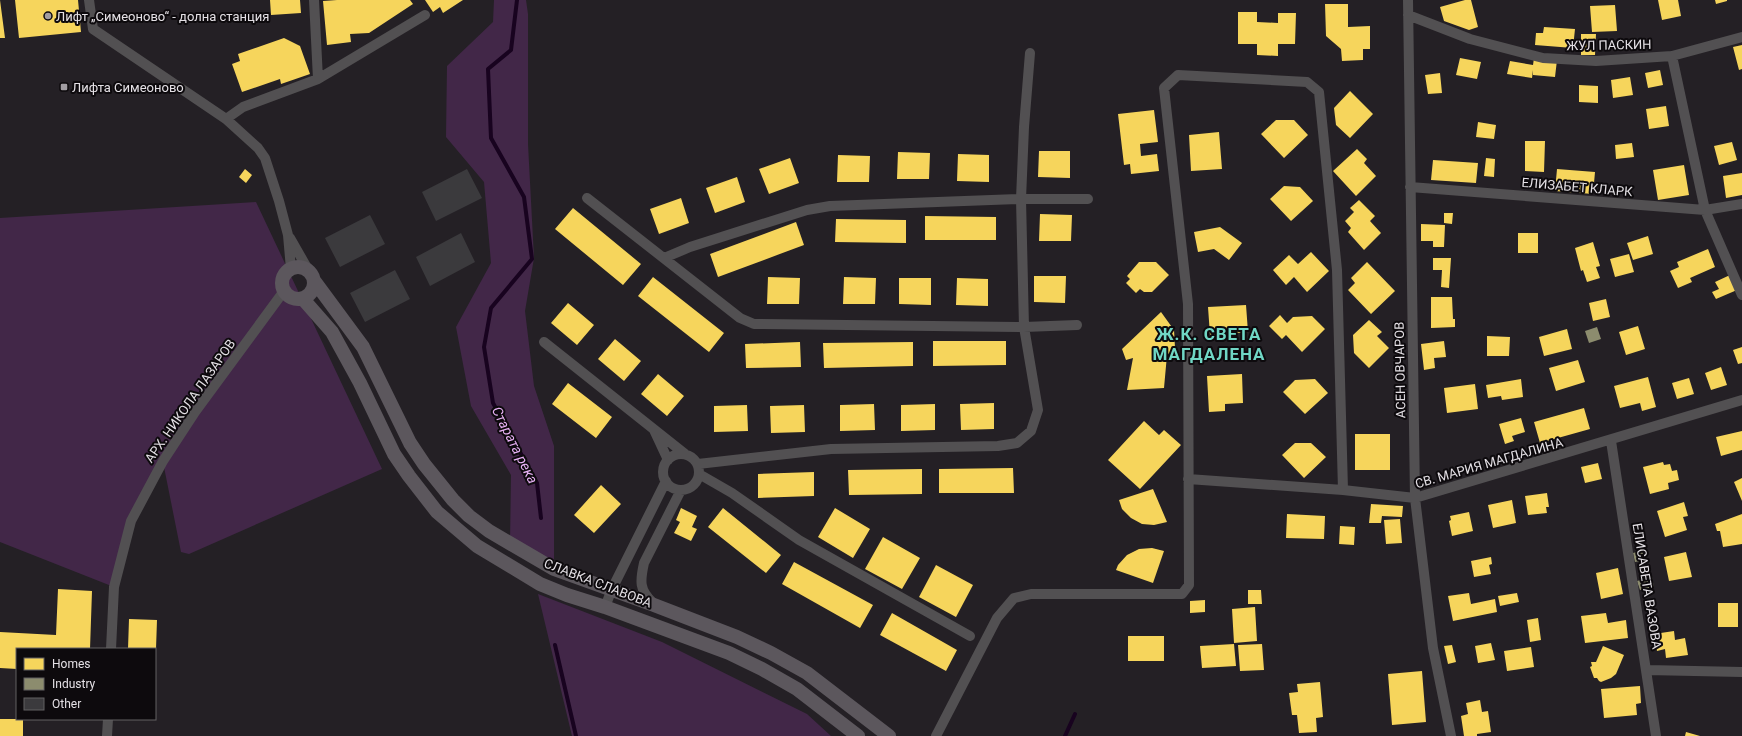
<svg xmlns="http://www.w3.org/2000/svg" width="1742" height="736" font-family="Roboto,sans-serif">
<style>
.green{fill:#422748}
.homes{fill:#f6d55c}
.industry{fill:#8c8c6e}
.lines{fill:none;stroke-linecap:round;stroke-linejoin:round}
.stream{stroke:#18031f;stroke-width:4}
.building{fill:#3b3a3d}
.street{stroke:#525052;stroke-width:10}
.secondary{stroke:#5c575d;stroke-width:14}
.poi-dot{fill:#a19da2;stroke:#0d0a0d;stroke-width:1.5}
.labels{text-anchor:middle;dominant-baseline:central;stroke-width:4;stroke-linejoin:round;paint-order:stroke}
.poi-label{font-size:13px;fill:#e4e0e5;stroke:#0d0a0d;text-anchor:start}
.street-label{font-size:13px;fill:#e4e0e5;stroke:#0d0a0d}
.water-label{font-size:14px;font-style:italic;fill:#e9b2f6;stroke:#0d0a0d}
.district-label{font-size:17px;font-weight:bold;letter-spacing:1px;fill:#70d7c5;stroke:#0d0a0d}
</style>
<rect width="100%" height="100%" fill="#242025"/>
<path class="green" d="M494 0H526L528 14V144L534 258 525 311 534 386 554 446V569L510 544 511 475 471 406 456 327 491 263 484 182 446 137 447 66 493 22Z
M256 202 382 469 189 554 181 552 163 462 146 491 114 587 0 542V218Z
M538 594 662 642 807 714 831 736H572Z"/>
<path class="homes" d="M0 0 5 38H0Z
M15 0H78L81 32 19 38Z
M270 0H300L301 13 271 15Z
M337 0H410L413 4 369 33 350 34 351 42 327 45 323 1Z
M425 0H463L443 13 440 7 433 12Z
M1465 0H1471L1478 27 1469 30 1444 21 1440 7Z
M1658 0H1678L1681 16 1662 20Z
M1715 0H1727V1L1716 4Z
M1325 4H1348V27L1370 26V49H1363V60L1342 61 1341 49 1326 36Z
M1615 5 1617 31 1592 32 1590 6Z
M1238 12H1257V22L1278 23V13H1296L1295 44H1278V56L1257 55V44H1238Z
M1544 27 1575 29 1573 48 1535 45 1536 33H1543Z
M1581 34H1596L1595 55H1581Z
M284 38 300 46 310 74 281 84 280 79 242 92 232 64 240 61 238 54Z
M1742 45V69L1739 70 1733 47Z
M1460 58 1481 62 1477 79 1456 75Z
M1534 58 1557 60 1555 77 1533 75V70L1532 78 1507 74 1510 61 1533 65Z
M1660 70 1663 85 1648 88 1645 73Z
M1440 73 1442 93 1428 94 1425 75Z
M1630 77 1633 95 1613 98 1611 80Z
M1579 85 1598 86V103L1579 102Z
M1350 91 1373 114 1350 138 1336 125 1334 108Z
M1666 106 1669 126 1649 129 1646 109Z
M1154 110 1158 142 1140 144 1141 156 1157 154 1159 171 1131 174 1130 164 1124 165 1118 114Z
M1276 120H1294L1308 135 1284 158 1261 134Z
M1478 122 1496 125 1494 139 1476 137Z
M1219 132 1222 169 1191 171 1189 135Z
M1525 141H1545L1544 172 1525 171Z
M1732 142 1737 160 1719 165 1714 146Z
M1632 143 1634 157 1616 159 1615 145Z
M1357 149 1367 159 1364 163 1376 176 1356 196 1333 171Z
M1039 151H1070V178L1038 177Z
M898 152 930 153 929 179H897Z
M958 154 989 155V182L957 181Z
M838 155 870 156 869 182H837Z
M790 158 799 183 769 194 759 169Z
M1486 158 1495 159 1494 177 1484 176Z
M1433 160 1478 163 1476 183 1431 180Z
M1684 165 1689 195 1658 200 1653 170Z
M245 169 252 175 246 183 239 177Z
M1557 169 1595 172 1593 194 1555 191Z
M1742 173V195L1726 198 1723 176Z
M737 177 745 202 715 213 706 188Z
M1284 186 1300 187 1313 201 1291 221 1270 199Z
M681 198 689 223 659 234 650 209Z
M1359 200 1375 216 1370 221 1381 233 1364 250 1348 232 1351 228 1345 221 1354 212 1350 208Z
M573 208 641 264 623 285 555 229Z
M1444 213H1453L1452 224 1444 223Z
M1040 214 1072 215 1071 241H1039Z
M925 216 996 217V240H925Z
M836 219 906 220V243L835 242Z
M796 222 804 245 718 277 710 254Z
M1421 224 1445 225 1444 247H1433V241H1421Z
M1220 227 1242 243 1229 260 1214 249 1198 252 1194 232Z
M1518 233H1538V253H1518Z
M1648 236 1653 254 1633 260 1627 243Z
M1593 242 1600 266 1596 267 1600 278 1587 282 1583 270 1581 271 1575 248Z
M1708 249 1715 267 1690 278 1692 282 1678 288 1670 271 1679 267 1677 262Z
M1311 252 1329 271 1307 292 1294 277 1286 285 1273 270 1289 255 1298 264Z
M1629 254 1634 272 1615 277 1610 259Z
M1433 258H1451L1449 288 1441 287 1442 270H1433Z
M1139 262H1156L1169 275 1152 292H1144L1140 289 1136 293 1126 283 1130 279 1127 276Z
M1367 262 1395 291 1371 314 1348 290 1355 283 1351 278Z
M1730 275 1737 290 1716 299 1712 292 1719 289 1715 282Z
M1034 276H1066L1065 303 1034 302Z
M653 277 724 333 709 352 638 296Z
M768 277 800 278 799 304H767Z
M844 277 876 278 875 304H843Z
M899 278H931V305L899 304Z
M957 278 988 279V306L956 305Z
M1431 297H1452L1453 319H1455V327L1431 328Z
M1606 299 1610 317 1593 321 1589 303Z
M568 303 594 325 577 345 551 323Z
M1246 305 1248 332 1210 335 1208 307Z
M1161 312 1174 330 1175 348 1167 355 1164 388 1127 390 1133 358 1126 360 1122 349Z
M1280 315 1287 323 1293 317 1312 316 1325 329 1302 352 1286 335 1282 339 1269 326Z
M1369 320 1382 332 1377 336 1389 348 1369 368 1354 353 1353 335Z
M1638 326 1645 349 1626 355 1619 332Z
M1567 329 1572 349 1544 356 1539 337Z
M1487 336 1510 337 1509 356H1487Z
M615 339 641 361 624 381 598 359Z
M933 341H1006V365L933 366Z
M1444 341 1446 357 1434 358 1435 368 1424 370 1421 344Z
M800 342 801 367 746 368 745 344Z
M913 342V366L824 368 823 343Z
M1742 347V363L1738 364 1733 350Z
M1578 360 1585 382 1556 391 1549 368Z
M1721 367 1727 385 1711 390 1705 373Z
M658 374 684 396 667 416 641 394Z
M1242 374 1243 403 1225 404V411L1209 412 1207 376Z
M1648 377 1656 407 1642 411 1640 403 1620 408 1614 386Z
M1689 378 1694 394 1677 399 1672 383Z
M1315 379 1328 393 1305 414 1283 392 1295 380Z
M1521 379 1523 397 1502 400 1501 396 1488 398 1486 385Z
M568 383 612 417 596 438 552 404Z
M1475 384 1478 409 1447 413 1444 388Z
M994 403V429L961 430 960 404Z
M874 404 875 430 840 431V405Z
M935 404V430L901 431V405Z
M747 405 748 431 714 432V406Z
M804 405 805 432 771 433 770 406Z
M1584 408 1590 429 1540 443 1534 422Z
M1521 418 1525 432 1512 436 1514 441 1505 444 1499 424Z
M1144 421 1159 435 1164 430 1181 445 1140 489 1108 460Z
M1742 431V450L1721 456 1716 437Z
M1355 434H1390V470H1355Z
M1295 443H1311L1326 457 1304 478 1282 455Z
M1663 462 1664 465 1670 464 1672 471 1677 470 1679 480 1668 483 1669 489 1650 494 1643 467Z
M1598 463 1602 479 1585 483 1581 467Z
M1013 468 1014 493H939V469Z
M922 469V494L849 495 848 470Z
M814 472V496L758 498V474Z
M1742 478V501L1734 482Z
M601 485 621 504 594 533 574 515Z
M1153 489 1167 522 1154 525 1142 524 1131 518 1122 509 1119 500Z
M1547 493 1549 507H1546L1547 513 1528 515 1525 496Z
M1512 500 1516 523 1493 528 1488 505Z
M1684 502 1688 516 1683 517 1687 530 1665 537 1657 511Z
M1371 504 1403 506 1402 517 1382 516 1381 523H1369Z
M681 508 697 516 692 527 697 529 691 541 674 533 680 522 676 520Z
M723 508 781 555 766 573 708 527Z
M835 508 870 529 853 558 818 537Z
M1469 512 1473 531 1452 536 1449 521 1451 520 1450 516Z
M1287 514 1325 516 1324 539 1286 538Z
M1742 514V544L1723 547 1720 531H1717L1715 524Z
M1400 519 1402 543 1386 544 1384 520Z
M1340 526 1355 527 1354 545 1339 544Z
M883 537 920 558 902 589 865 569Z
M1152 548 1164 551 1153 583 1116 570 1118 565 1127 555 1139 549Z
M1686 552 1692 577 1669 581 1664 557Z
M1491 557 1492 564 1489 565 1491 574 1474 577 1471 561Z
M794 562 873 605 860 628 782 584Z
M936 565 973 585 956 617 919 597Z
M1618 568 1623 594 1601 599 1596 573Z
M58 589 92 591 90 649H17V669L0 668V632L56 635Z
M1248 590H1261L1262 604H1248Z
M1469 593 1471 604 1495 599 1497 612 1453 621 1448 596Z
M1517 593 1519 602 1500 606 1498 596Z
M1205 600V612L1190 613V601Z
M1718 603H1738V627H1718Z
M1255 607 1257 641 1234 643 1232 609Z
M892 613 957 650 946 671 880 635Z
M1606 613 1608 623 1626 620 1628 638 1585 643 1581 616Z
M1538 618 1541 640 1530 642 1527 620Z
M129 619 157 620 156 649H128Z
M1674 631 1675 640 1685 638 1688 655 1666 658 1665 649 1657 651 1654 634Z
M1128 636H1164V661H1128Z
M1491 643 1495 660 1478 663 1475 646Z
M1234 644 1236 666 1202 668 1200 646Z
M1262 644 1264 670 1240 671 1238 645Z
M1452 645 1456 662 1448 664 1444 646Z
M1603 646 1624 655 1616 674 1611 678 1601 682 1599 681 1597 678H1594L1590 667 1592 666 1591 662H1596Z
M1531 647 1534 667 1507 671 1504 651Z
M1422 671 1426 722 1392 725 1388 674Z
M1320 682 1323 717 1316 718 1317 732 1299 733 1297 715H1292L1289 693 1298 692 1297 684Z
M1640 686 1641 703 1636 704 1637 715 1604 718 1601 689Z
M1480 700 1482 712 1488 711 1491 732 1477 734V736H1464L1461 716 1468 714 1466 703Z
M0 719H23V736H0Z
M1686 732 1700 736H1685Z"/>
<path class="industry" d="M1597 327 1601 339 1589 343 1585 331Z
M1642 551 1645 560 1635 562 1633 553Z
M1652 577 1654 587 1640 590 1637 581Z"/>
<g class="lines">
<path class="stream" d="M517 0 511 50 488 69 491 138 524 197 532 259 491 308 484 347 493 403 537 483 541 518
M555 645 576 736
M1065 736 1075 714"/>
</g>
<path class="building" d="M467 169 482 198 436 221 422 192Z
M370 215 385 244 340 267 325 238Z
M461 233 475 262 430 286 416 257Z
M395 270 410 299 365 322 350 293Z"/>
<g class="lines">
<path class="street" d="M89 0 93 29 226 119 258 148 265 158 279 201 288 235 291 269
M314 0 318 79
M1408 0 1415 498 1433 648 1451 736
M1408 15 1470 39 1543 58 1596 61 1672 56 1742 37
M1672 56 1705 210 1742 295
M226 119 243 107 318 79 425 15
M1410 187 1705 210 1742 204
M587 198 740 318 754 324 1024 327 1077 325
M290 238 310 273
M664 258 690 247 807 210 830 206 1021 199H1088
M544 342 685 454
M654 430 668 460
M1611 441 1656 736
M663 472a18 18 0 1 1 36 0a18 18 0 1 1-36 0Z
M698 464 831 449 998 446 1017 443 1031 431 1038 410 1024 327 1021 199 1024 127 1030 53
M699 474 732 493 799 540 970 636
M1188 479 1343 490 1415 498 1742 400
M653 603C639 590 640 581 644 563L681 490
M605 607 612 589 666 481
M111 649 114 587 131 521 163 461 195 412 284 291
M1647 670 1742 672
M107 736 108 719
M936 736 997 618 1014 598 1031 594H1182L1189 585 1188 304 1164 88 1178 75 1307 82 1319 92 1337 270 1343 490"/>
<path class="secondary" d="M282 283a16 16 0 1 1 32 0a16 16 0 1 1-32 0Z
M315 282 363 347 410 443 424 464 453 500 469 516 489 531 554 569 654 605 737 637 771 653 807 673 889 736
M303 299 332 332 360 383 394 454 409 476 437 512 477 546 540 584 567 595 605 607 729 653 762 669 797 689 858 736"/>
</g>
<g class="poi-dot">
<circle cx="48" cy="16" r="4"/>
<rect x="60" y="83" width="8" height="8" rx="2"/>
</g>
<g class="labels">
<g class="poi-label">
<text x="56" y="16">Лифт „Симеоново“ - долна станция</text>
<text x="72" y="87">Лифта Симеоново</text>
</g>
<g class="street-label">
<text transform="translate(1609 45) rotate(-1)">ЖУЛ ПАСКИН</text>
<text transform="translate(1577 187) rotate(5)">ЕЛИЗАБЕТ КЛАРК</text>
<text transform="translate(1400 370) rotate(-91)">АСЕН ОВЧАРОВ</text>
<text transform="translate(190 401) rotate(-55)">АРХ. НИКОЛА ЛАЗАРОВ</text>
<text transform="translate(1489 463) rotate(-16)">СВ. МАРИЯ МАГДАЛИНА</text>
<text transform="translate(598 583) rotate(21)">СЛАВКА СЛАВОВА</text>
<text transform="translate(1647 586) rotate(81)">ЕЛИСАВЕТА ВАЗОВА</text>
</g>
<g class="water-label">
<text transform="translate(515 445) rotate(63)">Старата река</text>
</g>
<g class="district-label">
<text x="1209" y="334">Ж.К. СВЕТА<tspan x="1209" dy="20">МАГДАЛЕНА</tspan></text>
</g>
</g>
<rect x="16" y="648" width="140" height="72" fill="#0d0a0d" stroke="#636063"/>
<rect x="24" y="658" width="20" height="12" fill="#f6d55c" stroke="#636063"/>
<text x="52" y="668" font-size="12" fill="#e4e0e5">Homes</text>
<rect x="24" y="678" width="20" height="12" fill="#8c8c6e" stroke="#636063"/>
<text x="52" y="688" font-size="12" fill="#e4e0e5">Industry</text>
<rect x="24" y="698" width="20" height="12" fill="#3b3a3d" stroke="#636063"/>
<text x="52" y="708" font-size="12" fill="#e4e0e5">Other</text>
</svg>
